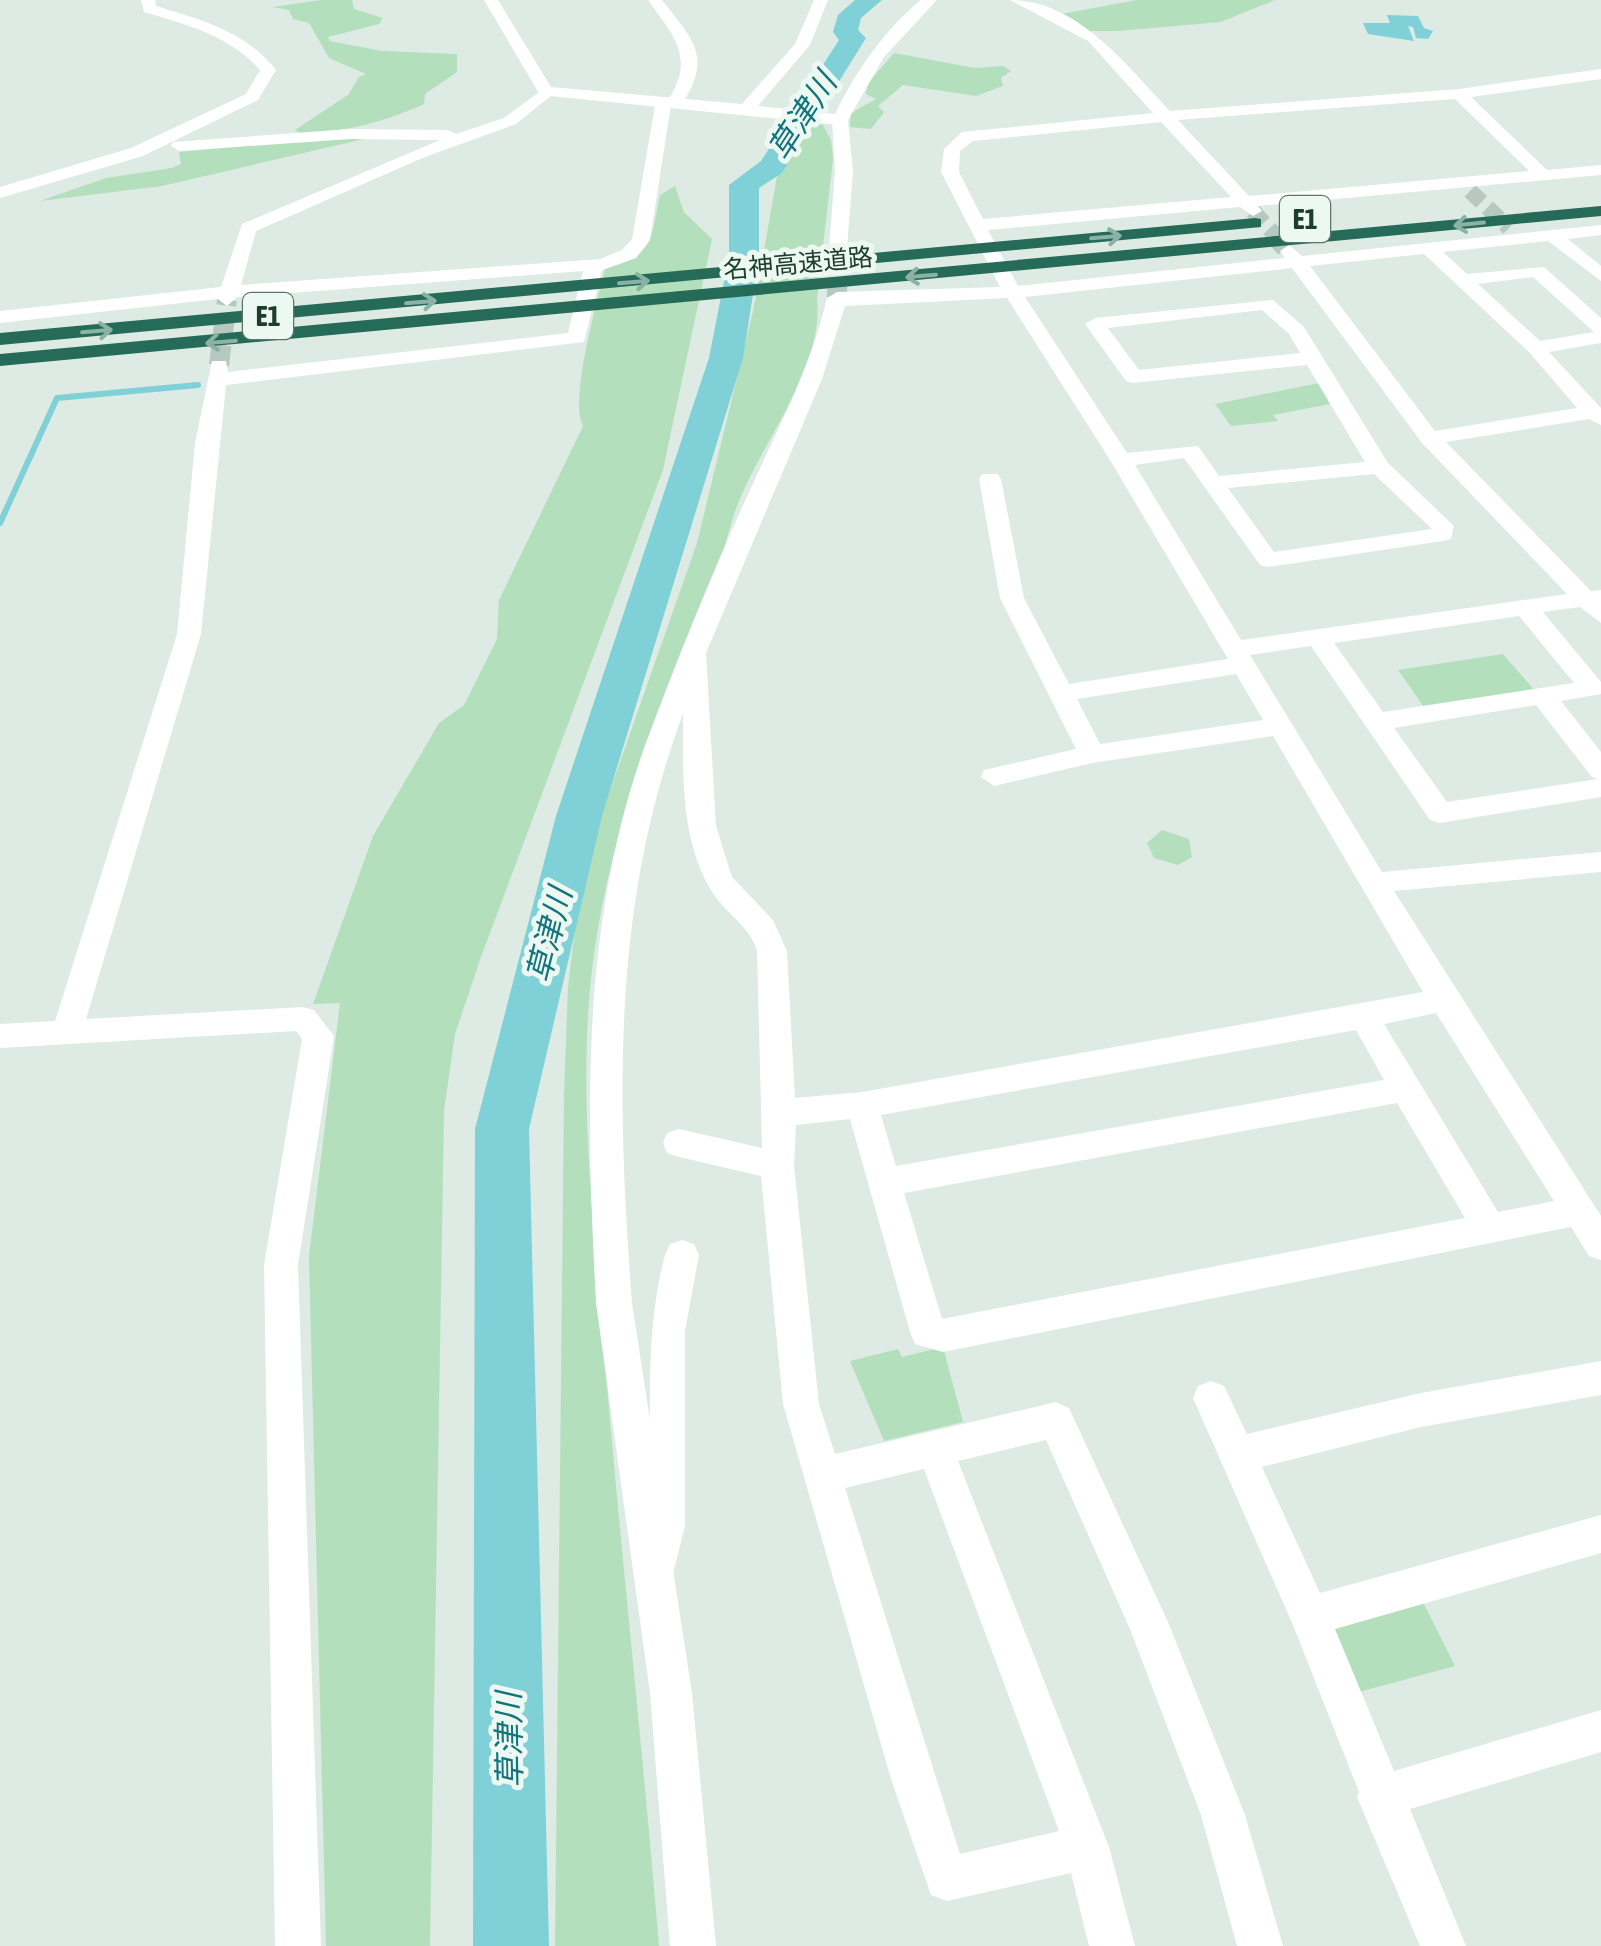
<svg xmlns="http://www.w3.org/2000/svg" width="1601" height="1946" font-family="'Asap Condensed','Noto Sans JP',sans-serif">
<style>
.green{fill:#b4dfbc}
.water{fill:#7fd0d7}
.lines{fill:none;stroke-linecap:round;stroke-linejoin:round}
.stream{stroke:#7fd0d7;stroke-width:6}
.river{fill:#7fd0d7;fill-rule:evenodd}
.street-tunnel-far1{stroke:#b7c8c0;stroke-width:16;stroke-dasharray:16 8;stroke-linecap:butt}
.street-tunnel{stroke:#b7c8c0;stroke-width:20;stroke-dasharray:20 10;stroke-linecap:butt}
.street{fill:#fff;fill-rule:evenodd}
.secondary{fill:#fff;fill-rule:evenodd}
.highway{fill:#266b58;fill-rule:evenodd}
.oneway{stroke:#8ab2a5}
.labels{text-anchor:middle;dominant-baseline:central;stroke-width:10;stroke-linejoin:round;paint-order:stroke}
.far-street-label{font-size:25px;fill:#1d3c32;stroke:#eef8f2}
.shield{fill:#eef8f2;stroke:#5c746c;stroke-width:2.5}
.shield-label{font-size:28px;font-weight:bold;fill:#1d3c32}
.water-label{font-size:32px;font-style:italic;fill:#12747d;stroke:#eef8f2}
</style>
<rect width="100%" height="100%" fill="#ddebe4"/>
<path class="green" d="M321 0H352L354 9 383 18 379 24 328 37 330 41 382 51 457 54V72L425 94 424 104C383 123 347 131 301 134L295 130 348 95 359 77 366 74 329 58 309 23 293 19 289 10 273 7Z
M1137 0H1275L1221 22 1118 31H1090L1056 15Z
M894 53 975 68 1003 66 1011 71 1001 78 1003 86 976 96 903 85 878 106 884 112 871 129 850 127 851 113 876 99 866 94 868 83Z
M807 121 823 125 831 140 833 159 817 299C824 365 767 436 742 494 731 517 727 543 718 567 666 693 613 818 594 954 577 1077 592 1205 602 1328 619 1534 642 1740 659 1946H555L564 1095 568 987 579 895 602 813 697 543 754 307 778 171Z
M323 139H364L162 186 40 201 106 178 172 168 181 164 179 152Z
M675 186 684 212 712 239 663 470 481 957 455 1034 444 1111 430 1946H326L309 1256 340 1003 313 1004 373 836 439 723 464 705 497 639 499 600 583 426C569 402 597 301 605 269 654 255 650 242 660 195Z
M1319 383 1330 404 1273 415 1278 421 1231 426 1215 404Z
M1503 654 1536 692 1426 710 1398 670Z
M1162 830 1189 839 1192 857 1178 865 1154 858 1147 843Z
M943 1347 963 1422 884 1441 850 1361 898 1349 902 1357Z
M1420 1596 1455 1666 1359 1692 1332 1634 1339 1618Z"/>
<path class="water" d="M1387 15 1418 16 1424 28 1433 31 1428 39 1416 38 1413 27 1408 26 1414 41 1368 34 1363 23H1390Z"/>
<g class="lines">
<path class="stream" d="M0 523 57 398 198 385"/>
<path class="river" d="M855 0H882L861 18 858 30 866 38 782 173 759 188V256L743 358 602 816 529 1129 549 1946H473L475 1129 556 816 709 358 729 256V185L761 161 839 40 833 32 838 15Z"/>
<path class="street-tunnel-far1" d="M1470 191 1509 228
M1253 211 1275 235"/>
<path class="street-tunnel" d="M1272 233 1289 251
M837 298 838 248
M219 365 227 300"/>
<path class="street" d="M141 0H155L156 6C202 20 245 31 276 70L258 100 143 156 0 198V187L131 148 246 94 260 70C229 35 187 25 144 12Z
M648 0H662C693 40 713 56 682 104L671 105 650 240 636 258 602 270 584 342 226 385 201 634 86 1019 303 1007 314 1010 334 1036 298 1265 321 1946H275L264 1265 302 1039 296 1031 0 1048V1024L55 1021 177 634 195 443 212 361H226L228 372 568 333 583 271 237 297 227 306 218 299 0 323V311L221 287 242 224 440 140 350 139 179 151 171 146 173 142 350 129 448 130 456 134 504 118 546 87 554 92 552 95 516 124 425 157 256 231 241 285 600 259 622 250 632 239 656 100 670 97C695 56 672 34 648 0Z
M1010 0C1078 0 1127 66 1170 111L1459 89 1601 69V79L1471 97 1547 170 1601 165V175L1258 206 1262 211 1253 216 1240 207 988 230 1018 286 1285 258 1280 251 1289 245 1302 256 1601 225V235L1568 239 1601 266V281L1548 241 1443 252 1467 274 1544 267 1601 318V343L1549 352 1601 408V425L1589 419 1446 442 1591 591 1601 590V623L1580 607 1543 612 1601 682V694L1561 701 1601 752V797L1440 823 1430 820 1311 646 1250 655 1382 872 1601 852V872L1394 891 1601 1216V1260L1589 1256 1571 1227 943 1352 915 1344 910 1332 850 1119 796 1125 794 1166 819 1404 835 1454 1056 1402 1069 1408 1168 1622 1245 1815 1283 1946H1237L1201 1815 1130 1629 1046 1440 958 1461 1109 1847 1135 1946H1089L1071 1873 947 1901 931 1895 891 1779 783 1404 761 1176 679 1157 667 1153 663 1143 667 1133 679 1129 762 1148 757 951C749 924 724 913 711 890 680 839 683 772 683 714 611 906 617 1102 632 1303L626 1314 614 1319 602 1314 596 1303C586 1112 580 922 647 740 677 660 709 580 745 501 775 434 810 370 827 298L837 292 1000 287 941 172 944 149 962 132 1153 113 1088 41ZM1455 99 1529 171 1249 196 1178 120ZM1161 122 1231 197 983 219 959 172 960 151 973 141ZM1424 254 1529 352 1577 408 1435 431 1310 266ZM1292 268 1422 443 1567 594 1241 640 1135 465 1184 458 1260 565 1268 567 1443 541 1451 539 1454 526 1388 463 1304 327 1273 300 1095 318 1085 324 1126 381 1133 383 1307 365 1365 462 1219 476 1198 446 1127 453 1025 297ZM1533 277 1594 332 1540 341 1478 284ZM1007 298 1110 460 1228 659 1069 684 1024 598 1001 479 998 474H982L979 479 1000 598 1076 749 984 770 981 777 994 786 1092 763 1273 736 1423 992 862 1092 795 1098 787 951 773 920 732 877 716 826 706 653 822 379 845 306ZM1262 310 1289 334 1300 353 1139 370 1108 328ZM1374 474 1432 529 1274 552 1228 488ZM1519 616 1574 683 1383 712 1334 643ZM1236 674 1263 720 1100 744 1077 699ZM1536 705 1592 777 1598 779 1447 802 1394 728ZM1436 1013 1554 1201 1498 1212 1384 1024ZM1356 1030 1384 1080 896 1166 881 1115ZM1397 1103 1465 1218 942 1319 904 1193ZM924 1469 1059 1831 960 1854 845 1488Z
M840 115 848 120 853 171 847 248 838 254 829 248 835 171 832 120Z
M682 1240 694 1244 699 1255 685 1331V1526L672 1578 658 1584 644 1578C633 1552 648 1515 649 1487 652 1407 644 1333 665 1255L670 1244Z
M1601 1361V1395L1421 1427 1262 1467 1320 1593 1601 1515V1553L1335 1629 1394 1771 1601 1710V1752L1410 1809 1466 1946H1420L1357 1797 1359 1792 1293 1625 1193 1398 1198 1386 1211 1381 1224 1386 1247 1434 1421 1393Z"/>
<path class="secondary" d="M484 0H498L551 87 742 104 795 44 814 0H828L810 45 758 106 835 114C856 71 884 30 921 0H937L884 57 848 120 840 125 540 95Z
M614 1287 626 1292 632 1303 692 1693 716 1946H670L650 1693 596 1303 602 1292Z"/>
<path class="highway" d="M1601 206V216L0 366V354Z
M1255 218 1261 219V227L0 345V333Z"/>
</g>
<defs><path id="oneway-shaft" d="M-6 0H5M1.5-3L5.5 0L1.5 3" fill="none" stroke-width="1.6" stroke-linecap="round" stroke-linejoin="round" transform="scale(2.5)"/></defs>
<g class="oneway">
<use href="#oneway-shaft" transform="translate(1469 224) rotate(174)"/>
<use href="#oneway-shaft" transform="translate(1106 237) rotate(-5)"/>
<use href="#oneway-shaft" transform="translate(921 276) rotate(175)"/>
<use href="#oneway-shaft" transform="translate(634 282) rotate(-5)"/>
<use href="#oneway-shaft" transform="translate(421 302) rotate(-5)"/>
<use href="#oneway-shaft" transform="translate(97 331) rotate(-5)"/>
<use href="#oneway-shaft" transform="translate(221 342) rotate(175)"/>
</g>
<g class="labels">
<g class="far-street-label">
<text transform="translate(798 263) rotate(-5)">名神高速道路</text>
</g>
<g class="shield">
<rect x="1280" y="196" width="50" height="46" rx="8"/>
<rect x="243" y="293" width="50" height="46" rx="8"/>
</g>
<g class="shield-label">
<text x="1305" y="219">E1</text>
<text x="268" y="316">E1</text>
</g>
<g class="water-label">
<text transform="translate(802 116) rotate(-57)">草津川</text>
<text transform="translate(549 935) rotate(-76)">草津川</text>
<text transform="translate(509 1740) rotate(-91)">草津川</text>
</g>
</g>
</svg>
